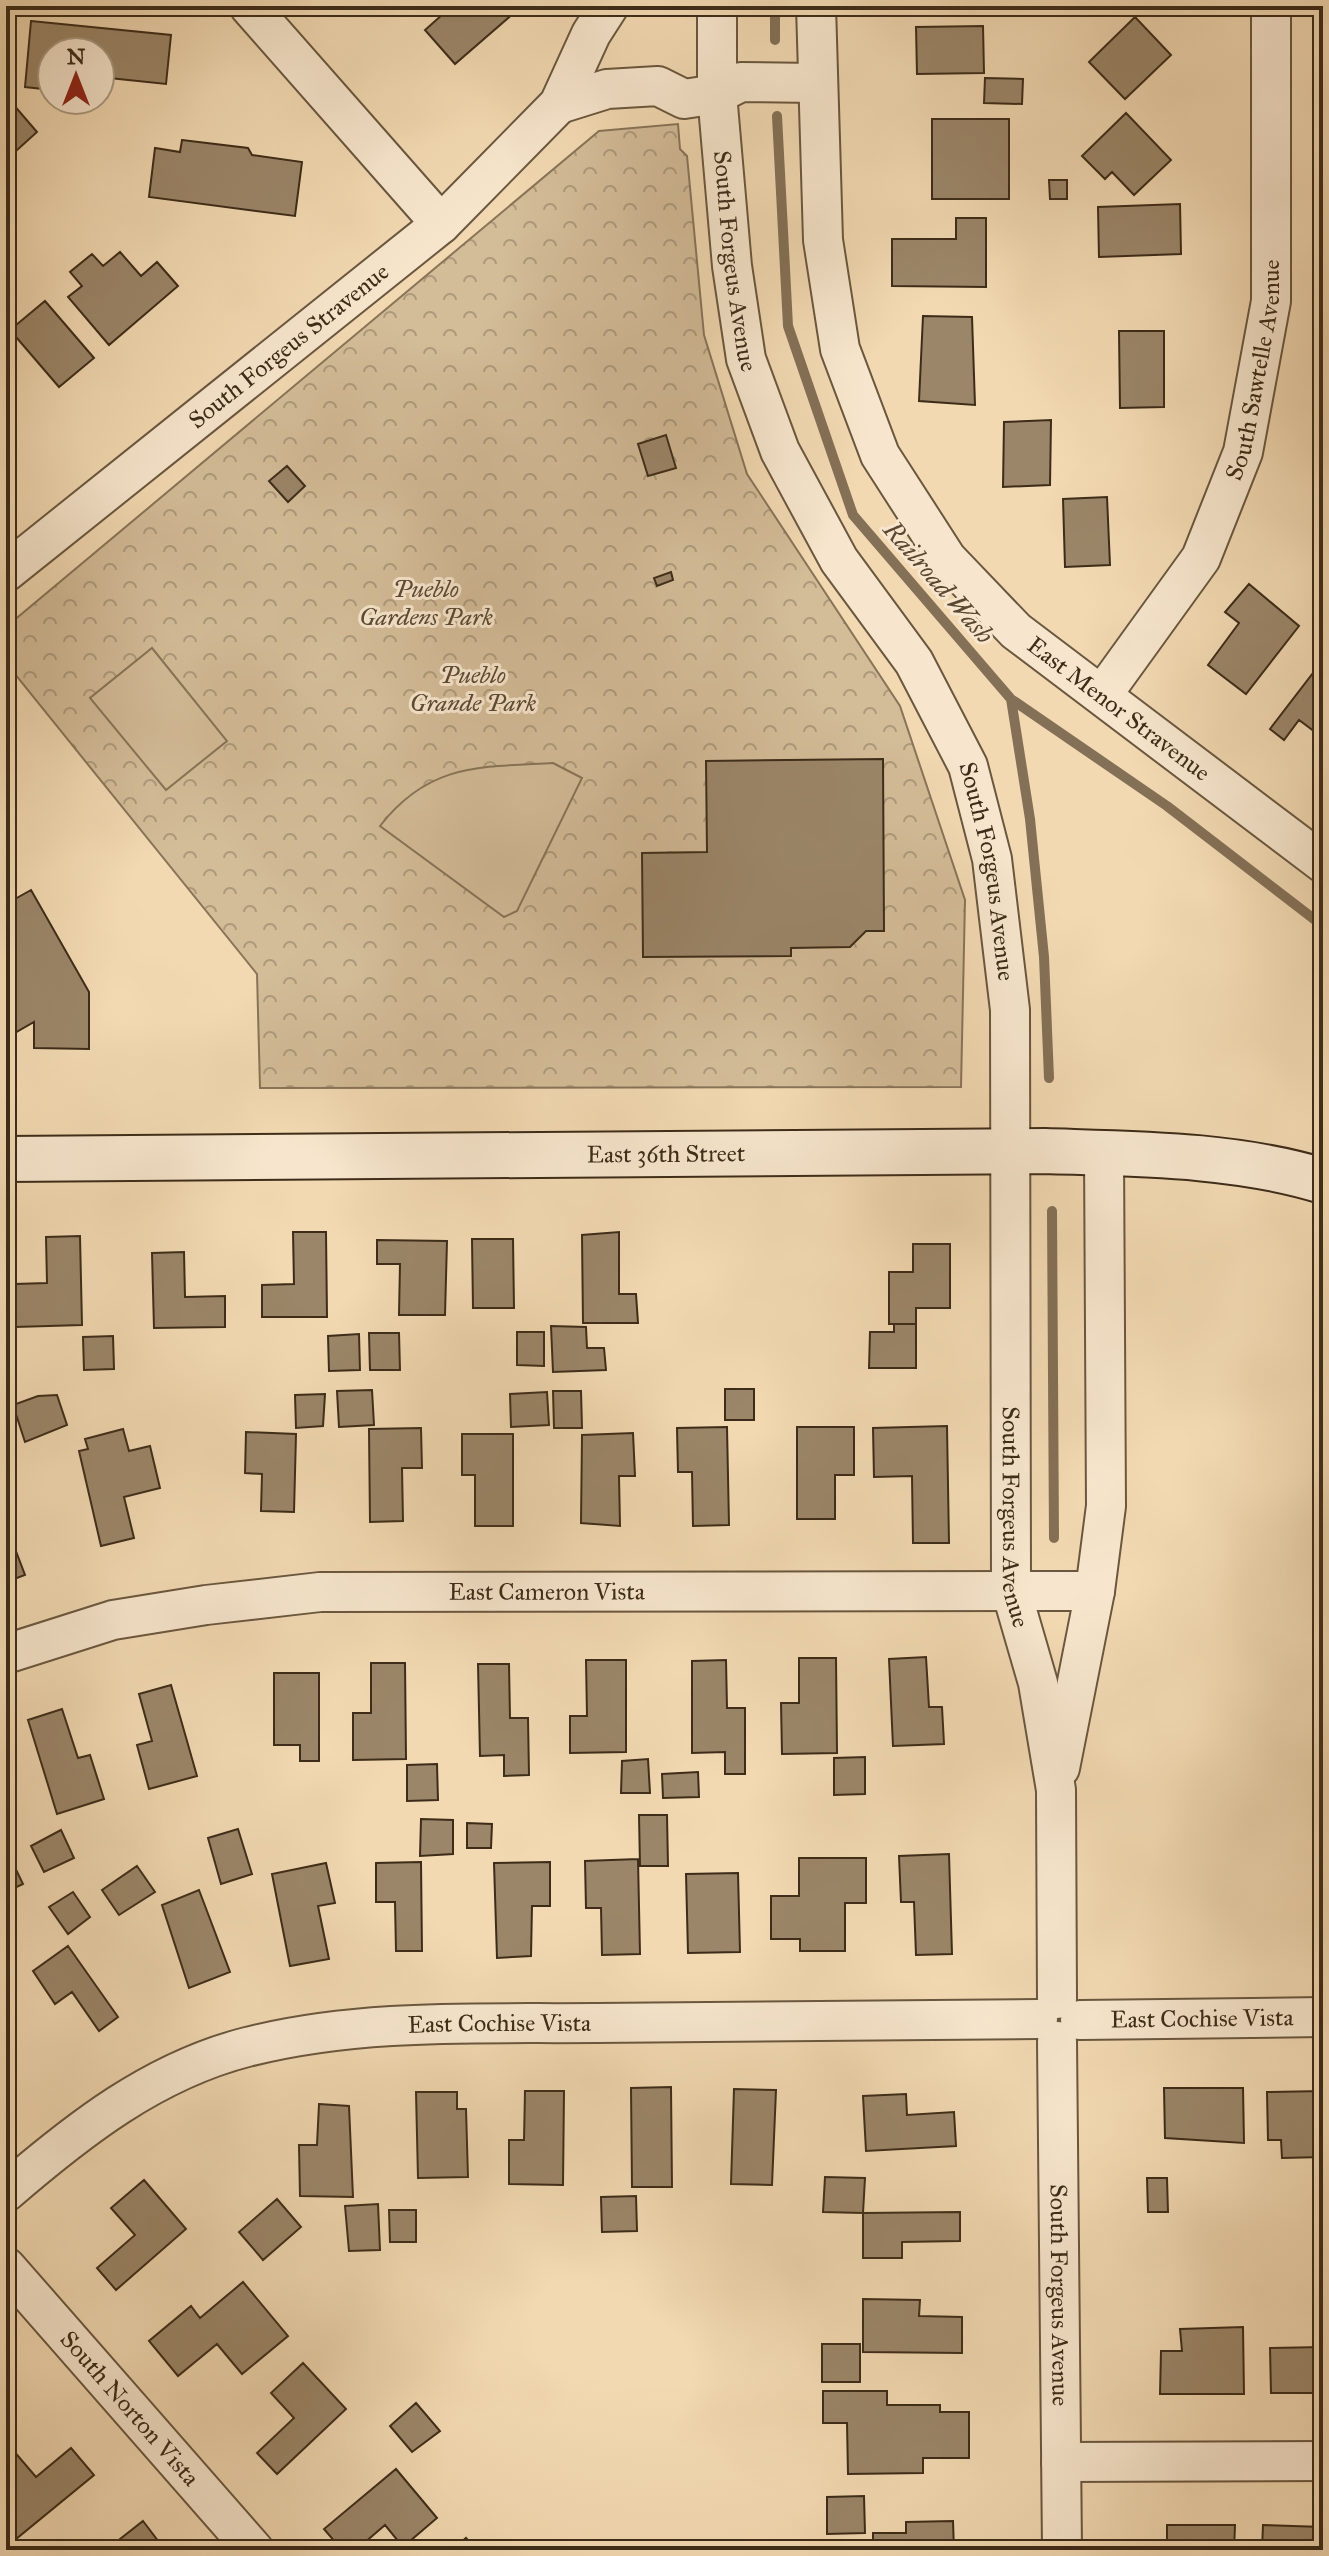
<svg xmlns="http://www.w3.org/2000/svg" width="1329" height="2556" font-family="'IM FELL Great Primer',serif">
<style>
.forest{fill:url(#forest-crowns);stroke:#887458;stroke-width:2}
.pitch{fill:#d3bc98;stroke:#887458;stroke-width:2}
.lines{fill:none;stroke-linecap:round;stroke-linejoin:round}
.stream{stroke:#847056;stroke-width:10}
.building{fill:#9b8669;stroke:#3d2c19;stroke-width:2}
.street-casing{stroke:#6a573f;stroke-width:42}
.secondary-casing{stroke:#3d2c19;stroke-width:48}
.street{stroke:#f7e6cd;stroke-width:38}
.secondary{stroke:#f7e6cd;stroke-width:44}
.labels{text-anchor:middle;dominant-baseline:central;stroke-width:6;stroke-linejoin:round;paint-order:stroke}
.street-label{font-size:24px;fill:#3d2c19;stroke:#f7e6cd}
.park-label{font-size:24px;font-style:italic;fill:#5b4932;stroke:#f7e6cd}
.water-label{font-size:26px;font-style:italic;fill:#5b4832;stroke:#f7e6cd}
</style>
<defs>
<pattern id="forest-crowns" width="20" height="18" patternUnits="userSpaceOnUse" patternTransform="scale(2)"><rect width="20" height="18" fill="#d3bc98"/><path d="M2 6a3 3 0 1 1 6 0M12 15a3 3 0 1 1 6 0" fill="none" stroke="#ac997b"/></pattern>
</defs>
<rect width="100%" height="100%" fill="#f2d9b2"/>
<filter id="stains"><feTurbulence type="fractalNoise" baseFrequency=".0025" numOctaves="4"/><feColorMatrix values="0 0 0 0 .2 0 0 0 0 .09 0 0 0 0 .02 0 0 0 .5 -.17"/></filter>
<radialGradient id="worn" r=".72"><stop offset=".6" stop-color="#630" stop-opacity="0"/><stop offset="1" stop-color="#630" stop-opacity=".3"/></radialGradient>
<path class="forest" d="M678 124 680 149 687 156 704 335 747 474 900 706 965 900 961 1087 260 1088 257 974 6 663V627L599 131Z"/>
<path class="pitch" d="M152 648 227 741 166 790 90 698Z
M553 763 582 778 517 911 504 917 380 826C429 763 480 767 553 763Z"/>
<g class="lines">
<path class="stream" d="M775 6V40
M777 116 788 326 853 515 1011 699 1030 819 1044 957 1049 1078
M1011 699 1167 806 1323 926
M1052 1211 1054 1538"/>
</g>
<path class="building" d="M452 6H522L455 64 425 30Z
M1135 17 1171 55 1125 99 1089 62Z
M31 21 171 35 166 84 100 77V52H52V90L25 87Z
M983 26 984 73 917 74 916 27Z
M985 78 1023 79 1022 104 984 103Z
M6 96 37 132 6 160Z
M1126 113 1171 160 1134 195 1112 172 1105 179 1082 156Z
M932 119H1009V199H932Z
M182 140 248 148 252 155 302 162 295 216 149 197 155 148 180 152Z
M1049 180H1067V199H1050Z
M1180 204 1181 254 1099 257 1098 207Z
M956 218H986V287L892 286V239H956Z
M120 252 141 276 157 262 178 286 109 345 68 297 82 286 70 272 92 254 103 266Z
M45 301 94 358 59 387 10 330Z
M923 316 972 317 975 405 919 401Z
M1119 331H1164V407L1120 408Z
M1051 420 1050 485 1003 487 1004 422Z
M666 435 676 468 648 476 638 444Z
M287 466 305 486 288 502 269 481Z
M1107 497 1110 565 1065 567 1063 499Z
M1323 517V540L1317 539Z
M671 572 673 580 657 586 654 578Z
M1249 584 1299 626 1246 694 1208 665 1239 623 1225 612Z
M1323 660V738L1299 720 1284 740 1270 729Z
M883 759 884 931H866L850 947 791 948V956L643 957 642 853 707 852 706 761Z
M31 890 89 992V1049L34 1048V1022L6 1038V904Z
M293 1232H326L327 1317H262V1285L294 1284Z
M619 1232V1294H636L638 1323H583L582 1235Z
M80 1236 82 1325 15 1327V1284L47 1283 46 1237Z
M472 1239H513L514 1308H473Z
M377 1240 447 1241 445 1315H399L400 1264H377Z
M913 1244H950V1308H916V1324H889V1272H913Z
M184 1252 185 1297 225 1296V1327L154 1328 152 1253Z
M894 1324H916V1368H869L870 1332H894Z
M551 1326 586 1327 587 1348H604L606 1370 553 1372Z
M517 1332H544V1366L517 1365Z
M369 1333H399L400 1370H370Z
M359 1334 360 1370 329 1371 328 1336Z
M113 1336 114 1369 84 1370 83 1337Z
M725 1389H754V1420H725Z
M372 1390 374 1425 339 1427 337 1391Z
M553 1391H581L582 1428H554Z
M547 1392 549 1425 511 1427 510 1394Z
M325 1394 323 1426 296 1428 295 1395Z
M57 1395 67 1425 25 1442 13 1405 38 1396Z
M6 1419 14 1436 6 1440Z
M947 1426 949 1543H913L912 1476 874 1477 873 1428Z
M727 1427 729 1525 693 1526 692 1472H678L677 1428Z
M797 1427H854V1475H835V1519H797Z
M421 1428 422 1468H402L403 1521 370 1522 369 1429Z
M123 1429 129 1451 150 1446 160 1488 124 1497 134 1538 101 1546 79 1451 88 1449 85 1439Z
M246 1432 296 1434 294 1512 261 1511 262 1474 245 1473Z
M633 1433 635 1476H619L620 1526 581 1523 582 1435Z
M462 1434H513V1526H475V1475H462Z
M6 1525 25 1575 6 1582Z
M926 1657 929 1707H942L944 1744 893 1746 889 1659Z
M799 1658H836L837 1753 782 1754 781 1703H799Z
M586 1660H626V1752L570 1753V1716H587Z
M726 1660 727 1708H745V1774H725V1752L692 1753V1661Z
M371 1663H405L406 1759 353 1760V1713H371Z
M478 1664H509L510 1718H528L529 1775 504 1776V1755L480 1756Z
M274 1673H319V1761H300V1745H274Z
M171 1685 197 1776 149 1789 137 1745 152 1741 139 1694Z
M62 1709 78 1758 90 1755 104 1799 57 1814 28 1720Z
M865 1757V1794L834 1795V1758Z
M648 1759 650 1793H621L622 1761Z
M437 1764 438 1800 407 1801V1765Z
M698 1772 699 1797 663 1798 662 1774Z
M639 1815H667L668 1866H640Z
M421 1819 453 1820V1854L420 1856Z
M467 1823 492 1824 491 1848H467Z
M238 1829 252 1874 221 1884 208 1838Z
M61 1830 74 1858 44 1872 31 1846Z
M8 1853 23 1884 6 1892V1854Z
M949 1854 952 1954 916 1955 914 1902H901L899 1856Z
M799 1858H866V1903H845V1951H800V1939H771V1896H799Z
M638 1859 640 1954 602 1955 601 1908H586L585 1861Z
M421 1862 422 1951H396L395 1902H376V1863Z
M550 1862V1906H532L531 1956 497 1958 494 1863Z
M326 1863 335 1903 318 1906 329 1959 290 1966 272 1874Z
M137 1866 155 1892 119 1915 102 1890Z
M738 1873 740 1952 688 1953 686 1874Z
M199 1890 230 1972 189 1988 162 1905Z
M73 1892 90 1917 68 1934 49 1907Z
M68 1946 118 2017 99 2031 72 1992 55 2004 33 1971Z
M671 2087 672 2187H632L631 2088Z
M1164 2088H1243L1244 2143 1165 2138Z
M734 2089 776 2090 772 2185 731 2184Z
M525 2091H564L563 2185 509 2184V2140H524Z
M1323 2091V2157L1282 2158 1281 2140H1268L1267 2092Z
M416 2092H457V2109H466L468 2177 418 2178Z
M906 2094 907 2115 954 2112 956 2146 866 2151 863 2096Z
M319 2104 349 2106 353 2197 300 2196 299 2145H317Z
M825 2177 865 2178 863 2213 823 2212Z
M1147 2178H1167L1168 2212H1148Z
M144 2180 186 2229 116 2290 97 2268 135 2235 111 2208Z
M1315 2194H1323V2217H1315Z
M636 2196 637 2231 602 2232 601 2197Z
M277 2199 301 2227 263 2260 239 2232Z
M378 2204 380 2250 349 2251 345 2206Z
M389 2210H416V2242H390Z
M960 2212V2241L902 2242V2258H863V2213Z
M243 2282 288 2336 242 2374 217 2344 178 2376 149 2341 191 2306 200 2318Z
M863 2299 920 2300 919 2316 962 2317V2353L863 2352Z
M1243 2327 1244 2394H1160L1161 2351H1182L1180 2329Z
M822 2344H860V2382H822Z
M1323 2347V2393H1271L1270 2348Z
M303 2363 346 2409 277 2474 257 2453 294 2418 271 2393Z
M823 2391H887V2405H940V2412H969V2458H923V2473L848 2474 847 2423H823Z
M416 2403 440 2431 412 2452 390 2426Z
M71 2448 94 2475 16 2539 6 2527V2454L12 2449 36 2477Z
M396 2469 437 2518 403 2547 385 2525 356 2550H342L324 2529Z
M864 2496 865 2533 827 2534V2497Z
M143 2521 165 2550H106Z
M953 2521 954 2550H873V2533H906V2522Z
M1167 2525H1235L1234 2550H1167Z
M1263 2525 1323 2527V2550H1262Z
M466 2538 477 2550H452Z"/>
<g class="lines">
<g class="street-casing">
<g id="street">
<path d="M249 6 441 224"/>
<path id="s1" d="M717 6V94L732 266 746 359 780 451 839 560 914 662 968 766 992 859 1010 1010 1011 1590 1038 1683 1056 1790 1057 1999"/>
<path id="s2" d="M816 6 823 240 840 349 880 455 947 559 1016 631 1323 863"/>
<path d="M559 104 607 89 658 86 684 99 717 94 741 82 816 83"/>
<path id="s3" d="M6 572 441 224 559 104 591 34 609 6"/>
<path id="s4" d="M1102 695 1201 558 1243 452 1271 301V6"/>
<path id="s5" d="M6 1654 113 1620 206 1605 320 1592 1095 1591"/>
<path d="M1060 1768 1095 1591 1106 1506 1104 1153"/>
<path id="s6" d="M1080 2020 1323 2017"/>
<path id="s7" d="M1057 2041 1062 2550"/>
<path id="s8" d="M6 2192C78 2130 153 2071 247 2047 360 2018 481 2024 596 2023 744 2022 891 2020 1038 2019"/>
<path id="s9" d="M6 2267 254 2550"/>
<path d="M1061 2462 1323 2461"/>
</g>
</g>
<g class="secondary-casing">
<g id="secondary">
<path id="s10" d="M6 1159 1045 1151C1137 1154 1235 1154 1323 1181"/>
</g>
</g>
<use href="#street" class="street"/>
<use href="#secondary" class="secondary"/>
</g>
<g class="labels">
<g class="street-label">
<text stroke="none"><textPath href="#s1" startOffset="256">South Forgeus Avenue</textPath></text>
<text stroke="none"><textPath href="#s3" startOffset="362">South Forgeus Stravenue</textPath></text>
<text stroke="none"><textPath href="#s4" startOffset="366">South Sawtelle Avenue</textPath></text>
<text stroke="none"><textPath href="#s2" startOffset="810">East Menor Stravenue</textPath></text>
<text stroke="none"><textPath href="#s1" startOffset="928">South Forgeus Avenue</textPath></text>
<text stroke="none"><textPath href="#s10" startOffset="660">East 36th Street</textPath></text>
<text stroke="none"><textPath href="#s1" startOffset="1576">South Forgeus Avenue</textPath></text>
<text stroke="none"><textPath href="#s5" startOffset="548">East Cameron Vista</textPath></text>
<text stroke="none"><textPath href="#s6" startOffset="122">East Cochise Vista</textPath></text>
<text stroke="none"><textPath href="#s8" startOffset="538">East Cochise Vista</textPath></text>
<text stroke="none"><textPath href="#s7" startOffset="254">South Forgeus Avenue</textPath></text>
<text stroke="none"><textPath href="#s9" startOffset="188">South Norton Vista</textPath></text>
</g>
<g class="park-label">
<text x="426" y="589">Pueblo<tspan x="426" dy="28">Gardens Park</tspan></text>
<text x="473" y="675">Pueblo<tspan x="473" dy="28">Grande Park</tspan></text>
</g>
<g class="water-label">
<text transform="translate(939 582) rotate(49)">Railroad Wash</text>
</g>
</g>
<rect width="1329" height="2556" fill="none" stroke="#f2d9b2" stroke-width="32"/>
<rect x="8" y="8" width="1313" height="2540" fill="none" stroke="#3d2c19" stroke-width="4"/>
<rect x="16" y="16" width="1297" height="2524" fill="none" stroke="#3d2c19" stroke-width="2"/>
<g transform="translate(76 76)"><circle r="38" fill="#f7e6cd" stroke="#ad9c85" stroke-width="2"/>
<path d="M0-6L14 30L0 20L-14 30Z" fill="#8f2418"/>
<text y="-12" font-size="22" font-weight="bold" text-anchor="middle" fill="#3d2c19">N</text>
</g>
<rect width="100%" height="100%" filter="url(#stains)"/>
<rect width="100%" height="100%" fill="url(#worn)"/>
</svg>
